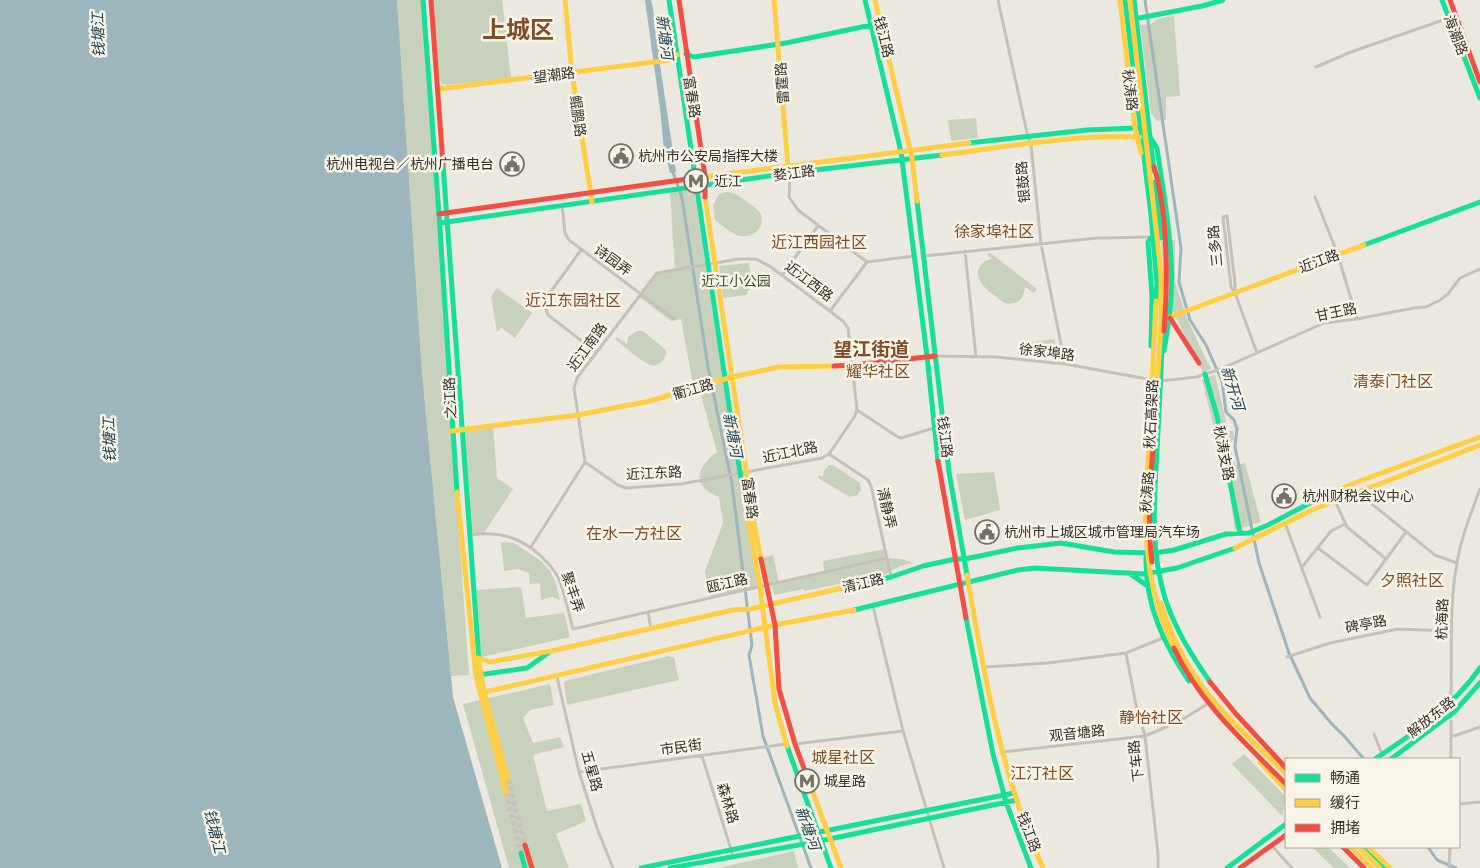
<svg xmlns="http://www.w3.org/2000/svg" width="1480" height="868" font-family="Quicksand,'Noto Sans SC',sans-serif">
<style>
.green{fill:#c8d1bb}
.water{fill:#9db5bc}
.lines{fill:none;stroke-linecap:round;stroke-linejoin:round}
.canal{stroke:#9db5bc;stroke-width:3}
.street-tunnel{stroke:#c7c3bb;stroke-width:3;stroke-dasharray:3 1.5;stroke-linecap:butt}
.primary-tunnel{stroke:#c7c3bb;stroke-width:5;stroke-dasharray:5 2.5;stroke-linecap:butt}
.street{stroke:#c5c1b9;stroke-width:3}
.fast{stroke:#16e098;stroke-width:5}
.slow{stroke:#ffcf43;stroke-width:5}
.jam{stroke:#f24e42;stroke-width:5}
.labels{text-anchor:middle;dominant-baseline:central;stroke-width:5;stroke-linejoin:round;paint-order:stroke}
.street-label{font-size:14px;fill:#352f28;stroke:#f8f4e8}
.poi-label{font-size:14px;fill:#352f28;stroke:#f8f4e8;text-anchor:start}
.park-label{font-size:14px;fill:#3c522d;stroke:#f8f4e8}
.water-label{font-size:15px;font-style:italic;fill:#204554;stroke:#f8f4e8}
.quarter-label{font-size:16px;fill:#7f4e26;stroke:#f8f4e8}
.district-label{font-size:19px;font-weight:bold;fill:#7f4e26;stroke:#f8f4e8}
.town-label{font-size:24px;font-weight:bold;fill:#7f4e26;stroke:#f8f4e8}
</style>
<rect width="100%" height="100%" fill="#ebe8e0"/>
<path class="green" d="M397 0H421L440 223 452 431 469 675 451 676 422 373Z
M433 0H502L511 78 447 85 442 83 439 79Z
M1174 16 1180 96 1166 97V120L1157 121 1151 113 1140 25 1151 24C1157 18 1166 17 1174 16Z
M976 118 978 138 951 141 948 120Z
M694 189 723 381 758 586 710 597 705 571 723 523 719 497C691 487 696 467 717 452L699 389 694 390 681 319 671 321 638 296 654 275 675 271 670 192Z
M726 192C734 192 737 195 743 199 748 203 755 207 759 211 769 226 751 241 737 235 729 232 722 225 715 220L713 205 719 194Z
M1175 240V282L1188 321 1211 369 1203 373 1166 297 1161 241Z
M989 252 1037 289 1034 293 1025 287C1024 299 1017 306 1004 303 992 293 965 278 985 261L992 259 987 255Z
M749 263 752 284 746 295 723 298 719 266Z
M497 288 532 313 515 338 500 327V330L497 332 491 296Z
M637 331H643L666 350C667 360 658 369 648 364 636 358 625 347 615 339L617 337 627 344 628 337Z
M1054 339 1058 359 1024 354 1027 343Z
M1215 374 1228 431H1233L1235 440 1229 442 1235 465 1245 463 1261 522 1235 530 1228 484 1202 380Z
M493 426 497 478 513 489 484 533 469 535 462 430Z
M829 465H833L860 483 861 490 857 495 850 497 818 478 819 475 823 477 824 471Z
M994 472 1000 510 965 520 956 474Z
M501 542 514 543 541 561 550 571 555 581 560 600 552 597 541 600 540 583 530 584 529 573 518 569 504 571Z
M885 549 887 558 901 559 914 563 900 566 886 574 805 591 803 589 774 595 772 584 766 586 761 558 773 555 779 582 824 572 823 561Z
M521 587 526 618 564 613 570 637 481 657 476 590Z
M669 656 674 658 679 680 567 705 564 683 568 680Z
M550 684 554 705 530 710 523 718 533 743 560 737 564 747 533 755 547 811 581 804 586 821 556 834 569 868H509L463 704Z
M1244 754 1286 797 1282 816 1232 764Z
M1312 847H1328L1350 868H1334Z
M794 851 798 868H718Z"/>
<path class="water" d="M0 0H397L422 373 453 697 502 868H0Z
M645 0H651C654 10 654 19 655 29 657 39 659 47 659 58L676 172 670 173 664 149 660 109Z"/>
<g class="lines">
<path class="canal" d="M1145 0 1181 248 1179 282 1190 320 1206 345 1222 381 1226 412 1234 420 1237 429 1235 447 1259 563 1289 653 1310 698 1331 723 1344 736 1364 759
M672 169 682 198 708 367 732 484 752 645 749 655 763 736 811 868
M1428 847 1437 860 1456 868"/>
<path class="street-tunnel" d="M1451 723V694"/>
<path class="primary-tunnel" d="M508 779 525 845
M506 792 521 853"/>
<path class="street" d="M998 0 1027 133 1031 145 1041 244 1065 364
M1316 67 1351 52 1449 18
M790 173 789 197 798 210 867 262
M1315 197 1338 255 1357 319
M562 205 565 233 569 240 674 319
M581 250 547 297C544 304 545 308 548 315L596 352
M965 251 976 357
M925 256 1097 238 1151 237
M739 259H756L771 267 843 321 848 328 857 410 855 416 829 454 822 458 681 484 626 488 618 485 585 462 574 388 577 378 657 273Z
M867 262 914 256
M782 275 818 226
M1235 293V283L1227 216 1223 217 1231 287 1235 293 1257 353
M830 311 867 262
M935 356 996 357 1065 364 1153 380
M1161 381 1196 377 1221 369 1324 323 1357 319 1414 308 1426 307 1440 300 1448 294 1460 278 1480 269
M857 410 898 437 901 438 934 428
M829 454 868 480 871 486 891 577
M1367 489 1372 504 1435 555 1457 563
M1335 501 1347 527 1386 559
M1285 523 1320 617
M470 535C498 531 519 536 541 556 547 562 554 569 558 577 565 593 568 611 573 629L887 558
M531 547 585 462
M1318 548 1367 585 1406 532
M1302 567 1331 531 1345 524
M873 606 903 731 944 868
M648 613 651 628
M1126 653 1136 705 1145 736 1158 854V868
M1287 657 1330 643 1398 629 1452 631
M985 667 1048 663 1126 653 1163 638
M557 677 579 772 597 828 613 868
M1451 694C1452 650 1449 605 1457 563 1461 538 1471 513 1480 489
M1374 734 1382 754
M1454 736 1480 727
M795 744 903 731
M1003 752 1145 736 1180 721 1206 705
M702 756 733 856
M1451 759V723
M579 772 786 744
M1459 804 1480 802
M1272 846 1292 868
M1449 868 1450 847"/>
<path class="fast" d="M423 0 439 214 457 492
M669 0 732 426 744 494
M865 0 901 152 927 356 938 461
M1125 0 1151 215 1157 284 1156 301
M1134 0 1154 171
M1442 0 1480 98
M1134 19 1202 6 1223 0
M686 54 694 57 786 43 871 25
M1150 137 1157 148C1164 197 1174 248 1171 298 1170 316 1167 333 1164 351
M969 143 1087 130 1137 128
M443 164 479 661
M1155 182 1161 238
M917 201 949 472 967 575
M440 223 790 173 942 155
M1364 245 1480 202
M1163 329C1161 370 1159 410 1157 451 1154 501 1150 549 1165 598 1175 629 1192 656 1210 682
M1151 346 1152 296 1148 242 1152 237
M1205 374 1217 416 1240 533
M1146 557C1145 604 1163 643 1189 681
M1129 573 1146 585
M842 588 891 577 923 566 955 559H965L1018 548 1061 543 1114 552 1155 553 1174 550 1226 534 1249 533 1268 525 1312 502
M854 610 1018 570 1035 568 1144 574 1177 568 1235 548
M966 618 993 754 1006 802 1031 868
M478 675 527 668 548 653
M787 746 831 868
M1375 759C1414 733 1453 707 1480 668
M1391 759 1454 712 1480 683
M1363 847 1386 868
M521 853 525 868
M641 868 1014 793
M670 868 810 843 1017 800
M1227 868 1286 824"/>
<path class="slow" d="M565 0 572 73 592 202
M774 0 788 166
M875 0 912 158 917 201
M1120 0 1135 128 1141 153
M1130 0 1161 272V325L1155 420
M438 89 670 60 677 55
M942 155C1005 147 1077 134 1140 137
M695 178 969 143
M705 197 754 524 761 559
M1156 301 1145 527 1150 572 1155 595 1161 617 1174 648
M1170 317 1364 245
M452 431 578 415 650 401 732 377 779 367 834 366
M457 492 476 676 506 792
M744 494 760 587 775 703 787 746
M1312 502 1357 482 1480 437
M1235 548 1312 510 1480 445
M967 575C984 674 1001 776 1043 868
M1161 603C1185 683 1229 718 1286 774
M478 658 490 662 551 651 733 610 750 609 842 588
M479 661 484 693 508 779
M481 693 775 625 854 610
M1260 762 1286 790
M805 771 841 868
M1351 847 1372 868
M1359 847 1380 868
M1368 847 1390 868"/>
<path class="jam" d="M431 0 443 164
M679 0 705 176V197
M1450 0 1480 82
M1154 167C1168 213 1168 283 1164 331
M439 214 695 178
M1170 318 1199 363
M834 366 853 365 935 356
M938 461 966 618
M761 559 775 625 779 689 795 744 805 771
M1152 562C1146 515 1152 467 1155 420
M1174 648C1199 702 1244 742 1286 784
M1210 682 1236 714 1286 768
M525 845 532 868
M1343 847 1364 868
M1240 868 1286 835"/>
</g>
<defs>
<g id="civic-ring" transform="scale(1.25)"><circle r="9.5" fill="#f8f4e8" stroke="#757068" stroke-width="1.5"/><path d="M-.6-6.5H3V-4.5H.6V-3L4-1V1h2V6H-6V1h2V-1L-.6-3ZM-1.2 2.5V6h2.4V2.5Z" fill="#757068"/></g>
<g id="metro-ring" transform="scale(1.25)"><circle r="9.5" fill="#f8f4e8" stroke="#757068" stroke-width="1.5"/><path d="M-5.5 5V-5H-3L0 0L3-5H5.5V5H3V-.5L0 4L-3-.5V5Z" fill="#757068"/></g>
</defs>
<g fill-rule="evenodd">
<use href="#civic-ring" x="621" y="156"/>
<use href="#civic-ring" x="512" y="164"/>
<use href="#metro-ring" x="696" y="181"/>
<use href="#civic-ring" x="1284" y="496"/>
<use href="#civic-ring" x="987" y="532"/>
<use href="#metro-ring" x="807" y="781"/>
</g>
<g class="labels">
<g class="street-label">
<text transform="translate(1456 35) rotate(69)">海潮路</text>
<text transform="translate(884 37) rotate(76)">钱江路</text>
<text transform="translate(554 75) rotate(-7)">望潮路</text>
<text transform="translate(782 83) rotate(-94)">雷霆路</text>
<text transform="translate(1130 90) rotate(83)">秋涛路</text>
<text transform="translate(692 97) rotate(81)">富春路</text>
<text transform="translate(578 116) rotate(82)">鲲鹏路</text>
<text transform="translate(794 173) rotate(-7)">婺江路</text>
<text transform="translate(1023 182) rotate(-95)">银鼓路</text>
<text transform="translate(1215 246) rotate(-96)">三多路</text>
<text transform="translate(613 260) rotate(36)">诗园弄</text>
<text transform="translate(1319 261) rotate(-20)">近江路</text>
<text transform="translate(809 281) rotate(37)">近江西路</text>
<text transform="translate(1336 312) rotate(-12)">甘王路</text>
<text transform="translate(587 347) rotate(-54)">近江南路</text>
<text transform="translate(1047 352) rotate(7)">徐家埠路</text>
<text transform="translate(693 389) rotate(-16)">衢江路</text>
<text transform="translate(450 398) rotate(-93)">之江路</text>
<text transform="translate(1151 414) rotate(-87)">秋石高架路</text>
<text transform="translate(945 437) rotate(83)">钱江路</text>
<text transform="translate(790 452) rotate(-12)">近江北路</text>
<text transform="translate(1224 453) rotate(79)">秋涛支路</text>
<text transform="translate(654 473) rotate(-3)">近江东路</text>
<text transform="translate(1147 492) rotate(-85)">秋涛路</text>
<text transform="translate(750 498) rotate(82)">富春路</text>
<text transform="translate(887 508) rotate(77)">清静弄</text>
<text transform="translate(727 583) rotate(-13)">瓯江路</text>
<text transform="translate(863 583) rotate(-13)">清江路</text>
<text transform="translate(573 592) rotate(71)">聚丰弄</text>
<text transform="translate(1442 619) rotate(-88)">杭海路</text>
<text transform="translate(1366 624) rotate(-11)">碑亭路</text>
<text transform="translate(1431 717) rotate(-38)">解放东路</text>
<text transform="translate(1077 733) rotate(-6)">观音塘路</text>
<text transform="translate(681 747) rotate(-8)">市民街</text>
<text transform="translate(1136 761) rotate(-97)">下车路</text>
<text transform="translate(592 771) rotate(74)">五星路</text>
<text transform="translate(728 803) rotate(73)">森林路</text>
<text transform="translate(1029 832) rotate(69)">钱江路</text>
</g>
<g class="poi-label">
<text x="638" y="156">杭州市公安局指挥大楼</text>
<text x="494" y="164" text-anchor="end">杭州电视台／杭州广播电台</text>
<text x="714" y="181">近江</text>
<text x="1302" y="496">杭州财税会议中心</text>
<text x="1004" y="532">杭州市上城区城市管理局汽车场</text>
<text x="824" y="781">城星路</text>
</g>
<g class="park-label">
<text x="736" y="281">近江小公园</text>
</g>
<g class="water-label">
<text transform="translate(98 35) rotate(-92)">钱塘江</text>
<text transform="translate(665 37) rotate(82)">新塘河</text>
<text transform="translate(1233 388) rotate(73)">新开河</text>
<text transform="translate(733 435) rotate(79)">新塘河</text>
<text transform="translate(109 440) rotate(-92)">钱塘江</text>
<text transform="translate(808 828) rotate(70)">新塘河</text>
<text transform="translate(215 831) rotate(76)">钱塘江</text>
</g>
<g class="quarter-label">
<text x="994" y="231">徐家埠社区</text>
<text x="819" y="242">近江西园社区</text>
<text x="573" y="300">近江东园社区</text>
<text x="878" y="371">耀华社区</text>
<text x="1393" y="381">清泰门社区</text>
<text x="634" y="533">在水一方社区</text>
<text x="1412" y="580">夕照社区</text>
<text x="1151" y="717">静怡社区</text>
<text x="843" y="757">城星社区</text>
<text x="1042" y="773">江汀社区</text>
</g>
<g class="district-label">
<text x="871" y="349">望江街道</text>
</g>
<g class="town-label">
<text x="518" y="29">上城区</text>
</g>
</g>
<rect x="1285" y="758" width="175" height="90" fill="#f8f4e8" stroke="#aaa59b"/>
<rect x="1295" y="774" width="25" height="8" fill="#16e098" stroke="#aaa59b"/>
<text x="1330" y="783" font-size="15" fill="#352f28">畅通</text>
<rect x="1295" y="799" width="25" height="8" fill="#ffcf43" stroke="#aaa59b"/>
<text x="1330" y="808" font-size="15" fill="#352f28">缓行</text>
<rect x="1295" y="824" width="25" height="8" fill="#f24e42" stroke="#aaa59b"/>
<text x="1330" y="833" font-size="15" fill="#352f28">拥堵</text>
</svg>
